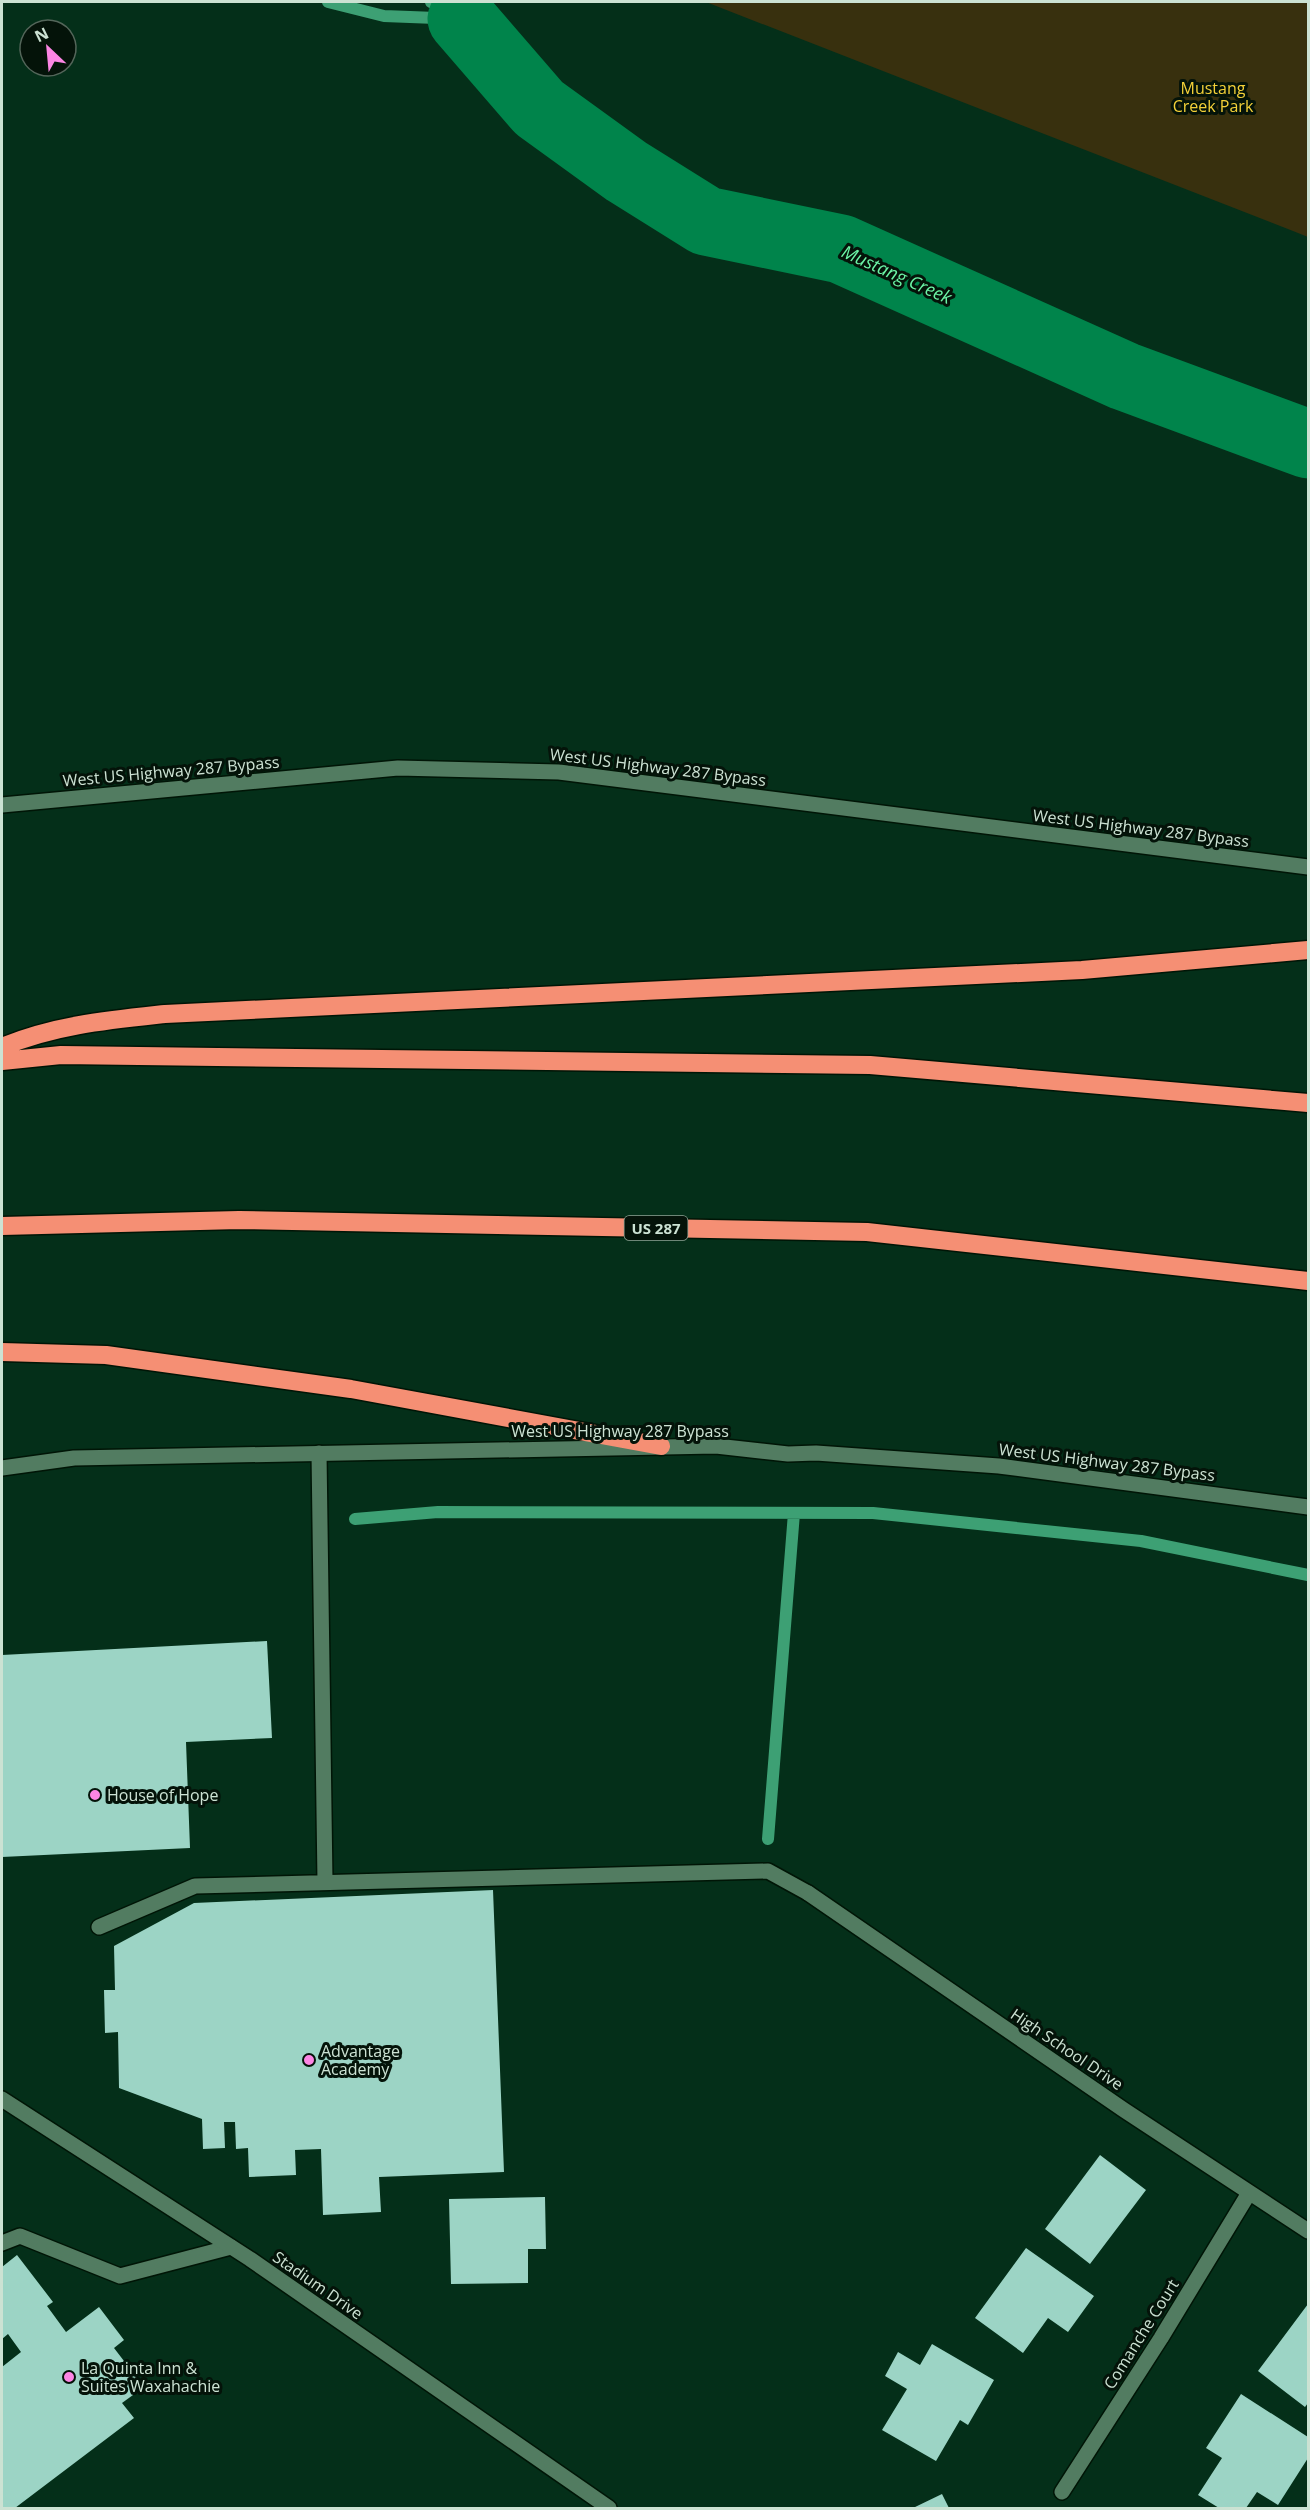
<svg xmlns="http://www.w3.org/2000/svg" width="1310" height="2510" font-family="'Open Sans',sans-serif">
<style>
.green{fill:#38300e}
.lines{fill:none;stroke-linecap:round;stroke-linejoin:round}
.stream{stroke:#3da074;stroke-width:12}
.river{stroke:#00844b;stroke-width:69}
.building{fill:#9cd4c5}
.lane-casing{stroke:#001506;stroke-width:18}
.street-casing{stroke:#001506;stroke-width:18}
.secondary-casing{stroke:#001506;stroke-width:18}
.highway-casing{stroke:#001506;stroke-width:21}
.lane{stroke:#527c61;stroke-width:15}
.street{stroke:#527c61;stroke-width:15}
.secondary{stroke:#527c61;stroke-width:15}
.highway{stroke:#f58f74;stroke-width:18}
.poi-dot{fill:#fc86e4;stroke:#041309;stroke-width:2}
.labels{text-anchor:middle;dominant-baseline:central;stroke-width:6;stroke-linejoin:round;paint-order:stroke}
.shield{fill:#041309;stroke:#90a496;stroke-width:1.5}
.shield-label{font-size:15px;font-weight:bold;fill:#cce2d3}
.park-label{font-size:16px;fill:#f3d038;stroke:#041309}
.street-label{font-size:16px;fill:#cce2d3;stroke:#041309}
.poi-label{font-size:16px;fill:#cce2d3;stroke:#041309;text-anchor:start}
.water-label{font-size:18px;font-style:italic;fill:#6cf4a6;stroke:#041309}
</style>
<rect width="100%" height="100%" fill="#042f19"/>
<path class="green" d="M706 2H1308V237L1293 231Z"/>
<g class="lines">
<path class="stream" d="M328 2 384 16 462 19
M431 2 458 17
M355 1519 438 1512 873 1513 1141 1541 1308 1575
M768 1839 794 1513"/>
<path class="river" d="M462 19 539 108 626 171 706 221 841 249 1124 376 1308 444"/>
</g>
<path class="building" d="M267 1641 272 1738 186 1742 190 1848 2 1857V1655Z
M493 1890 504 2172 379 2177 381 2212 323 2215 321 2149 295 2150 296 2175 249 2177 248 2148 236 2149 235 2122H224L225 2148 203 2149 202 2119 119 2088 118 2032 105 2033 104 1990H115L114 1946 194 1903Z
M1100 2155 1146 2190 1090 2264 1045 2229Z
M545 2197 546 2249H528V2283L451 2284 449 2199Z
M1026 2248 1094 2296 1068 2332 1048 2318 1023 2353 975 2318Z
M17 2255 53 2302 47 2306 66 2332 99 2307 124 2340 114 2348 144 2387 122 2403 134 2418 15 2508H2V2367L21 2352 8 2334 2 2339V2267Z
M1308 2304V2403L1305 2407 1258 2371Z
M932 2344 994 2380 968 2425 960 2420 936 2461 882 2430 907 2389 885 2376 898 2352 920 2365Z
M1241 2394 1308 2437V2458L1278 2505 1257 2492 1246 2508H1219L1198 2495 1222 2458 1206 2448Z
M942 2494 949 2508H913Z"/>
<g class="lines">
<g class="lane-casing">
<path id="lane" d="M319 1453 325 1882
M99 1927 195 1886 768 1871 808 1893
M2 2243 20 2236 120 2276 231 2247"/>
</g>
<g class="street-casing">
<path id="street" d="M808 1893 1124 2110 1308 2231
M2 2099 250 2259 609 2508
M1062 2492 1161 2338 1249 2193"/>
</g>
<g class="secondary-casing">
<path id="secondary" d="M2 805 398 768 559 772 1308 867
M2 1468 74 1458 716 1446 788 1454 816 1453 999 1466 1308 1507"/>
</g>
<g class="highway-casing">
<path id="highway" d="M2 1047C55 1025 109 1020 165 1014L1082 970 1308 950
M2 1061 61 1055 870 1065 1308 1103
M2 1226 239 1220 867 1232 1308 1281
M2 1352 106 1355 351 1389 661 1446"/>
</g>
<use href="#lane" class="lane"/>
<use href="#street" class="street"/>
<use href="#secondary" class="secondary"/>
<use href="#highway" class="highway"/>
</g>
<g class="poi-dot">
<circle cx="95" cy="1795" r="6"/>
<circle cx="309" cy="2060" r="6"/>
<circle cx="69" cy="2377" r="6"/>
</g>
<g class="labels">
<rect class="shield" x="624.5" y="1216" width="63" height="24" rx="4.5"/>
<g class="shield-label">
<text x="656" y="1228">US 287</text>
</g>
<g class="park-label">
<text x="1213" y="88">Mustang<tspan x="1213" dy="18">Creek Park</tspan></text>
</g>
<g class="street-label">
<text transform="translate(658 767) rotate(7)">West US Highway 287 Bypass</text>
<text transform="translate(171 771) rotate(-5)">West US Highway 287 Bypass</text>
<text transform="translate(1141 828) rotate(7)">West US Highway 287 Bypass</text>
<text x="620" y="1431">West US Highway 287 Bypass</text>
<text transform="translate(1107 1462) rotate(7)">West US Highway 287 Bypass</text>
<text transform="translate(1067 2049) rotate(34)">High School Drive</text>
<text transform="translate(318 2285) rotate(35)">Stadium Drive</text>
<text transform="translate(1141 2334) rotate(-58)">Comanche Court</text>
</g>
<g class="poi-label">
<text x="107" y="1795">House of Hope</text>
<text x="321" y="2051">Advantage<tspan x="321" dy="18">Academy</tspan></text>
<text x="81" y="2368">La Quinta Inn &amp;<tspan x="81" dy="18">Suites Waxahachie</tspan></text>
</g>
<g class="water-label">
<text transform="translate(897 274) rotate(24)">Mustang Creek</text>
</g>
</g>
<rect width="1310" height="2510" fill="none" stroke="#cce2d3" stroke-width="6"/>
<g transform="translate(48 48) rotate(334)"><circle r="28" fill="#041309" stroke="#54665a" stroke-width="1.5"/>
<path d="M0-4.5L10 22L0 15L-10 22Z" fill="#fc86e4"/>
<text y="-9" font-size="16" font-weight="bold" text-anchor="middle" fill="#cce2d3">N</text>
</g>
</svg>
